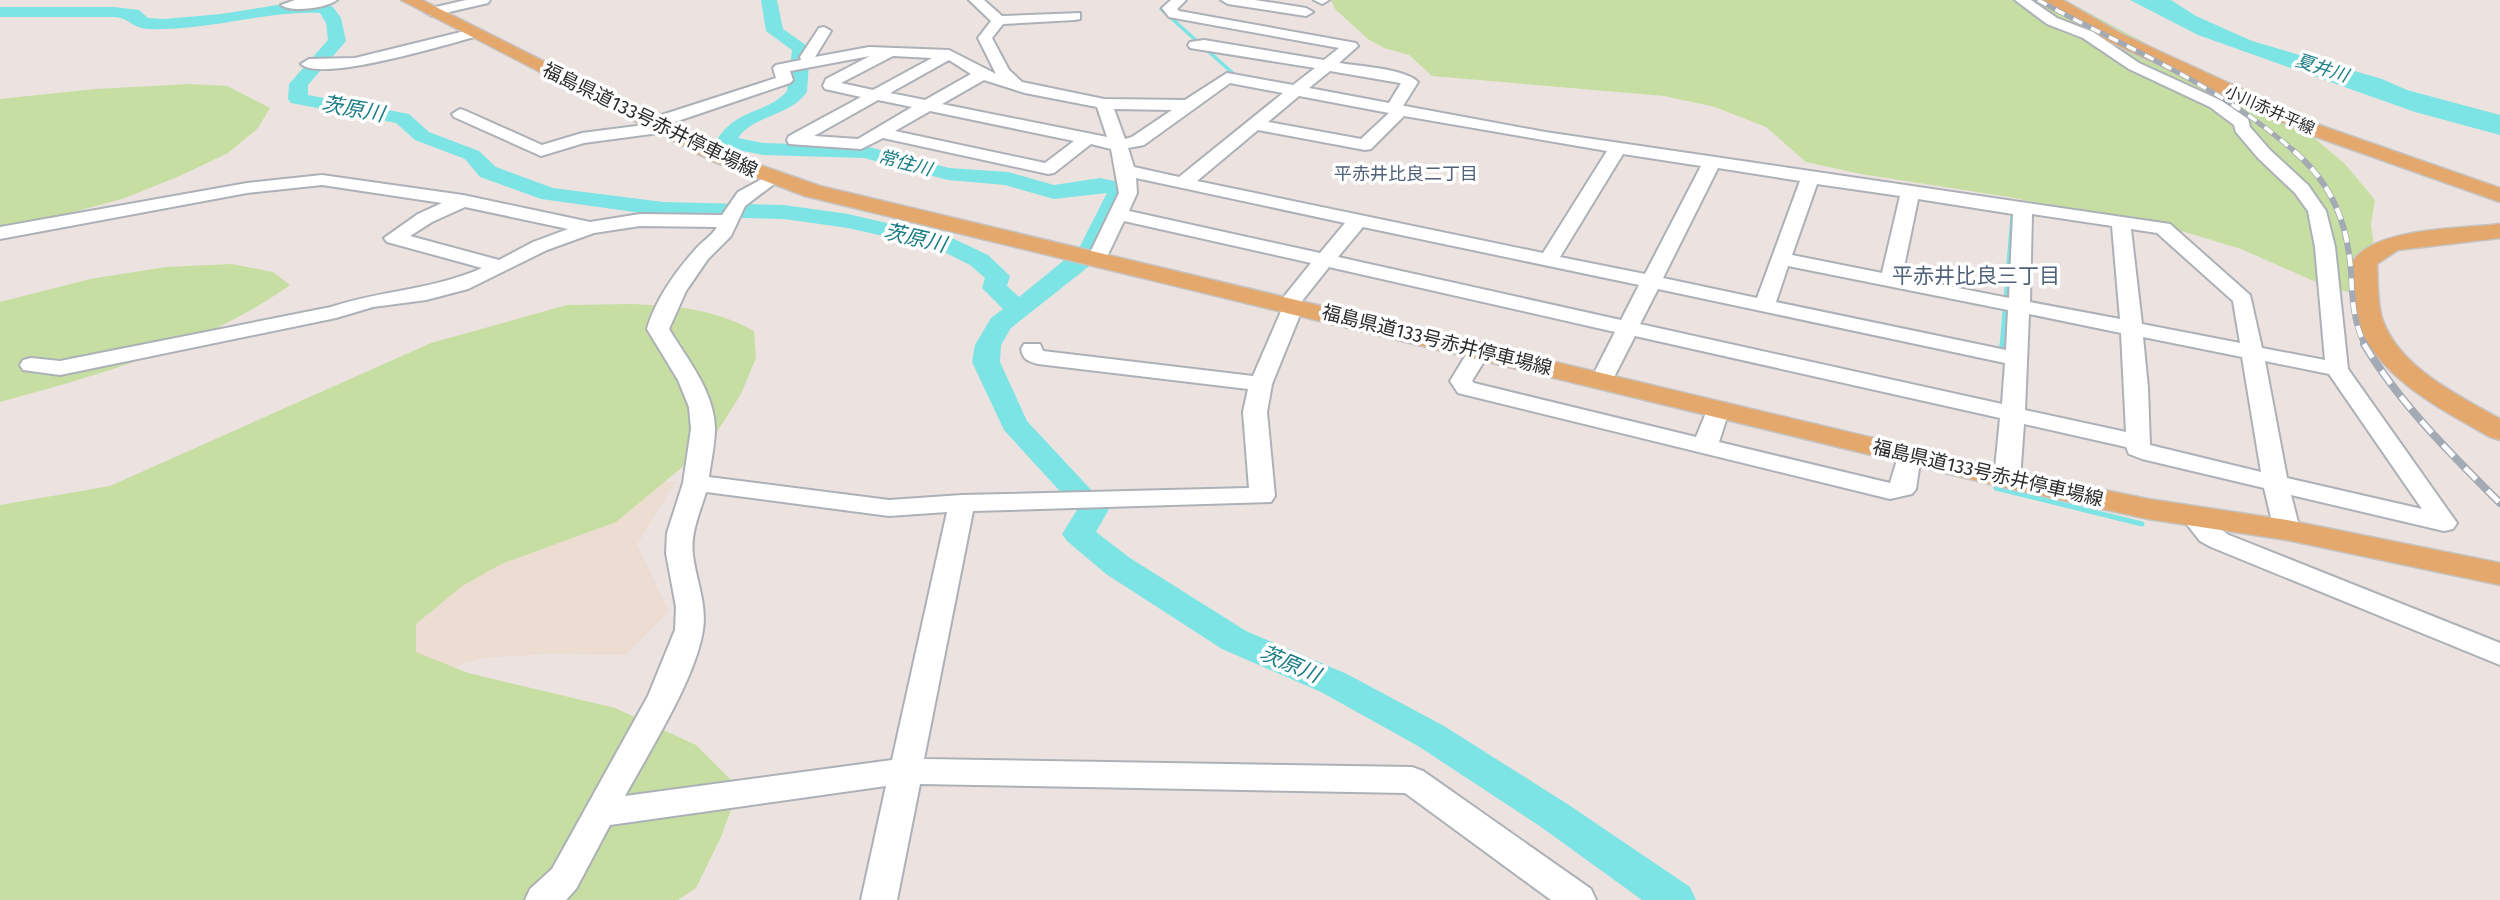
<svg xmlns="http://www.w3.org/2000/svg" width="2500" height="900" font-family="'Fira Sans','Noto Sans JP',sans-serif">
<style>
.education{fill:#ecdcd1}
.green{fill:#c6dea1}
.water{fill:#7ce4e4}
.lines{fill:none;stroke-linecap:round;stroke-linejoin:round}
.stream-far2{stroke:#7ce4e4;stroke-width:3.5}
.stream-far1{stroke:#7ce4e4;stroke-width:4.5}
.stream{stroke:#7ce4e4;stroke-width:5}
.river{fill:#7ce4e4;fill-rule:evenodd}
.minor-casing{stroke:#acb1b7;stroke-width:4}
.major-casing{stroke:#c4c4c4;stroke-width:3}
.minor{fill:#fff;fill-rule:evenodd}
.major{fill:#e5a86c;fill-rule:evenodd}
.rail-far2-casing{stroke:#a3aab4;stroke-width:5}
.rail-far1-casing{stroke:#a3aab4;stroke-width:6}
.rail-casing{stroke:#a3aab4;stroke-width:8}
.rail-far2{stroke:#fff;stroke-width:3.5;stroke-dasharray:10;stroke-linecap:butt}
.rail-far1{stroke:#fff;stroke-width:4.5;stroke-dasharray:12;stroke-linecap:butt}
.rail{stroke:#fff;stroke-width:5;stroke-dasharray:16;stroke-linecap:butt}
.labels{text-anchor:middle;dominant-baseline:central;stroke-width:7;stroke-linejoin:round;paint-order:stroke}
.far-street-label{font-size:16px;fill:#2c2c2c;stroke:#fff}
.far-water-label{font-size:18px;font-style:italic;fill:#197d85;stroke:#fff}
.far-neighbourhood-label{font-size:18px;fill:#506279;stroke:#fff}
.street-label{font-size:19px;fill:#2c2c2c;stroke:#fff}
.water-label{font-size:21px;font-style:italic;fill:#197d85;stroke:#fff}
.neighbourhood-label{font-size:21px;fill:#506279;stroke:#fff}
</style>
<rect width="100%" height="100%" fill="#ece3e0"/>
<path class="education" d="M633 475 675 482 637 545 669 611 626 655 546 654 482 658 423 677 389 695 447 513Z"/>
<path class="green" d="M1331 0H2065L2216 81 2312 136 2345 164 2375 200 2371 224 2374 247 2355 293 2332 289 2241 249 2185 232 2009 197 1861 174 1806 162 1766 127 1715 107 1664 96 1432 76 1409 55 1384 48 1368 39 1335 9Z
M190 84 227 86 270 108 258 128 228 153 182 175 125 198 0 232V99L95 89Z
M232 264 273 272 290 285C206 345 99 375 0 402V302L90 279 166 267Z
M633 304C680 307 712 308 754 331L756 358 741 394 708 446 616 522 501 564 462 586 416 624V652L468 673 615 708 696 745 739 788 721 837 696 888 678 900H0V505L110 486 431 343 567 305Z"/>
<path class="water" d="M2130 0H2171L2196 16 2252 41 2382 79 2407 90 2500 115V135L2415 112 2198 35Z"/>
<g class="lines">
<path class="stream-far2" d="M1172 0 1161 9 1236 76"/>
<path class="stream-far1" d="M2006 297 2013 211
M2002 345 2005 308"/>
<path class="stream" d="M2002 347V344
M1996 488 2142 524"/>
<path class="river" d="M761 0H777L783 29 810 48 807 92C789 117 753 115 738 138L763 143 865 146 949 168 1008 172 1054 185 1100 178 1124 183 1129 193 1101 251 1088 267 1011 328 1001 345 1000 362 1027 421 1109 509 1096 532 1130 558 1246 631 1347 674 1444 726 1569 805 1690 887 1696 900H1642L1541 827 1418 746 1321 692 1222 649 1106 574 1067 541 1062 534 1077 510 1004 430 972 362 975 345 991 318 1003 309 982 288 985 278 970 265 936 248 848 228 784 219 663 216 541 199 480 177 465 159 415 140 396 123 291 103 288 99 289 84 328 40 326 23 320 13C268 11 217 28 165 29 157 29 145 30 138 27 128 22 126 18 114 17H0V7H114L139 10 148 18 164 19 221 14 296 2 324 3 333 7 341 18 346 41 308 85V95L409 114 429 132 479 151 496 167 553 188 663 202 784 205 848 214 952 238 988 255 1010 276 1007 286 1019 297 1079 248 1107 193 1054 199 1005 185 948 180 864 158 763 155 723 147 718 138C739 107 767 114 787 91L792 50 766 31Z"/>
<g class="minor-casing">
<path id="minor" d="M295 0H337C327 8 291 13 281 5Z
M466 0H490L488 3 432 16 425 12 427 9Z
M969 0H984L1002 16 1080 13V19L1075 20 1003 24 992 38 1009 70 1022 82 1104 99 1185 100 1227 73 1293 85 1315 68 1190 48 1188 45 1190 42 1204 40 1324 60 1339 48 1174 18 1169 17 1162 8 1171 0H1186L1177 9 1179 11 1356 43 1358 46 1339 63C1358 66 1406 69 1418 82L1403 106H1405L1545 132 2170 224 2250 295 2262 348 2325 360 2315 247 2308 211 2295 193 2258 158 2236 132 2234 125 2210 107 2129 69 2083 38 2047 24 2015 0H2031L2057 18 2093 32 2139 63 2222 101 2248 119 2250 127 2270 150 2308 185 2326 211 2335 247 2348 369 2457 523 2453 529 2444 531 2291 495 2300 530 2296 536 2287 538 2278 536 2274 530 2264 488 2142 459 2129 454 2126 447 2024 424 2020 479 2016 484 2007 487 1998 484 1994 479 2000 418 1635 336 1613 379 1610 384H1594L1591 379 1615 332 1329 267 1302 301 1304 305 1272 384 1267 412 1275 496 1271 502 973 511 924 759 1412 767 1423 771 1591 889 1596 900H1551L1405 793 920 784 897 900H861L886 786 610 825 576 889 566 900H525L530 889 552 869 648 696 675 630 676 607 666 553 667 533 683 483 691 429 689 407 678 380 647 329C655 301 675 272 694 251 701 242 711 237 717 227L640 226 594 233 547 250 468 289 426 300 373 307 336 318 60 375 23 370 20 365 23 360 31 358 60 361 331 307C382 290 433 290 482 268L387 242 384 238 418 214 442 203 322 185 247 193 0 239V227L247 183 322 175 463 195 590 222 640 214 722 215 738 192 773 173 782 178 745 206 731 236 708 259 686 291 669 329C687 359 714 391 715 428 715 444 711 461 709 477L889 500 962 495 1249 488 1243 412 1248 389 1038 364C1028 361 1023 360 1021 349L1024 344H1040L1043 351 1253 376 1282 309 1278 304 1311 263 1124 221 1104 263H1090L1087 259 1119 193 1111 149 1091 144 1054 173 1048 174 883 138 861 149 789 144 787 140 789 136 861 97 825 89 823 86 826 79 870 56 790 71 793 80 790 83 666 125 668 128 666 132 584 143 541 156 454 117 452 114 460 109 466 111 542 145 582 133 644 125 646 120 776 78 773 68 776 65 801 60 800 57 819 28 824 27 831 31 815 57 869 47 949 50 996 74 978 38 991 21ZM893 56 932 58 873 90 841 83ZM949 60 971 74 925 100 890 93ZM1330 71 1400 83H1401L1389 103 1309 88ZM984 80 1025 93 1097 107 1107 137 942 104ZM1230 83 1283 93 1179 177 1134 167 1128 148 1144 145ZM1299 96 1389 113 1361 139 1268 122ZM878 100 912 107 858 139 814 136ZM1114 109 1172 110 1132 137 1125 139ZM930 111 1074 141 1045 163 895 131ZM1404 116 1607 151 1543 253 1197 181 1258 130 1365 150 1371 149ZM1623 154 1701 166 1645 274 1560 257ZM1718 168 1800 181 1757 298 1663 278ZM1136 178 1345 223 1320 253 1129 211 1137 193ZM1817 184 1900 196 1882 273 1792 255ZM1918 199 2013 214 2009 298 1902 277ZM465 207 568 229 533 242 499 260 410 236 432 222ZM2032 214 2112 226 2120 319 2030 302ZM1363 227 1639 285 1621 320 1338 257ZM2131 229 2157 233 2233 301 2240 343 2142 324ZM1788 266 2008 310 2006 350 1776 302ZM1658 289 2005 363 2002 404 1640 324ZM2029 314 2121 333 2126 432 2025 410ZM2143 337 2242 357 2261 472 2150 445 2148 388ZM2265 361 2329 374 2422 509 2287 478ZM706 492 889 516 947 512 892 760 625 796C649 752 696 678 703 630 707 604 696 580 693 555 690 534 700 512 706 492Z
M1221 0H1255L1306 8 1313 12 1306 16 1228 4Z
M1314 0H1329L1322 4Z
M473 29 480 33 478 36C448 44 321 83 301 64L309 59 355 58Z
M1480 343 1488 345 1491 350 1472 381 1474 383 1696 437 1710 403H1726L1730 408 1719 442 1890 483 1900 450 1909 448 1918 450 1921 455 1916 489 1912 494 1890 499 1458 393 1450 381 1472 345Z
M2194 509C2209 513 2216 528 2229 535L2500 643V665L2211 547 2200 541 2181 517 2185 511Z"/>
</g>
<g class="major-casing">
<path id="major" d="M401 0H422L726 153 820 186 2007 470 2148 499 2287 520 2500 563V585L2287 540 2148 519 2007 488 805 196 712 161Z
M2043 0H2063L2122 34 2322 126 2500 188V202L2308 134 2110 42Z
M2500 224V238L2398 250 2377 264C2378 281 2377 301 2382 318 2398 367 2458 395 2500 419V440L2490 437C2441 409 2378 378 2357 321 2351 302 2353 280 2353 261 2376 227 2462 229 2500 224Z"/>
</g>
<use href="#minor" class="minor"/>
<use href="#major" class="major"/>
<g class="rail-far2-casing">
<path id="rail-far2" d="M2038 0C2125 48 2221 85 2296 153"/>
</g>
<g class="rail-far1-casing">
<path id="rail-far1" d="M2294 151C2332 184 2347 222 2351 271 2352 297 2353 322 2365 345"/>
</g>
<g class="rail-casing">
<path id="rail" d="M2364 344C2400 404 2451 454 2500 503"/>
</g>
<use href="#rail-far2" class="rail-far2"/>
<use href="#rail-far1" class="rail-far1"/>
<use href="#rail" class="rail"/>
</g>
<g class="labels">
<g class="far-street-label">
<text transform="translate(2270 110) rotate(24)">小川赤井平線</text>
</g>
<g class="far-water-label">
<text transform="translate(2322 68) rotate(18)">夏井川</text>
<text transform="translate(905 163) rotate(15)">常住川</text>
</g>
<g class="far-neighbourhood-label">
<text x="1406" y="174">平赤井比良二丁目</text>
</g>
<g class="street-label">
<text transform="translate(650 120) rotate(26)">福島県道133号赤井停車場線</text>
<text transform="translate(1437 340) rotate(14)">福島県道133号赤井停車場線</text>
<text transform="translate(1988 473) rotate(13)">福島県道133号赤井停車場線</text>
</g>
<g class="water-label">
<text transform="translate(353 109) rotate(10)">茨原川</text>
<text transform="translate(915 238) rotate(13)">茨原川</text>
<text transform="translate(1290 664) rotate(23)">茨原川</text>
</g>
<g class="neighbourhood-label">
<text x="1976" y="276">平赤井比良三丁目</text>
</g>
</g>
</svg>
